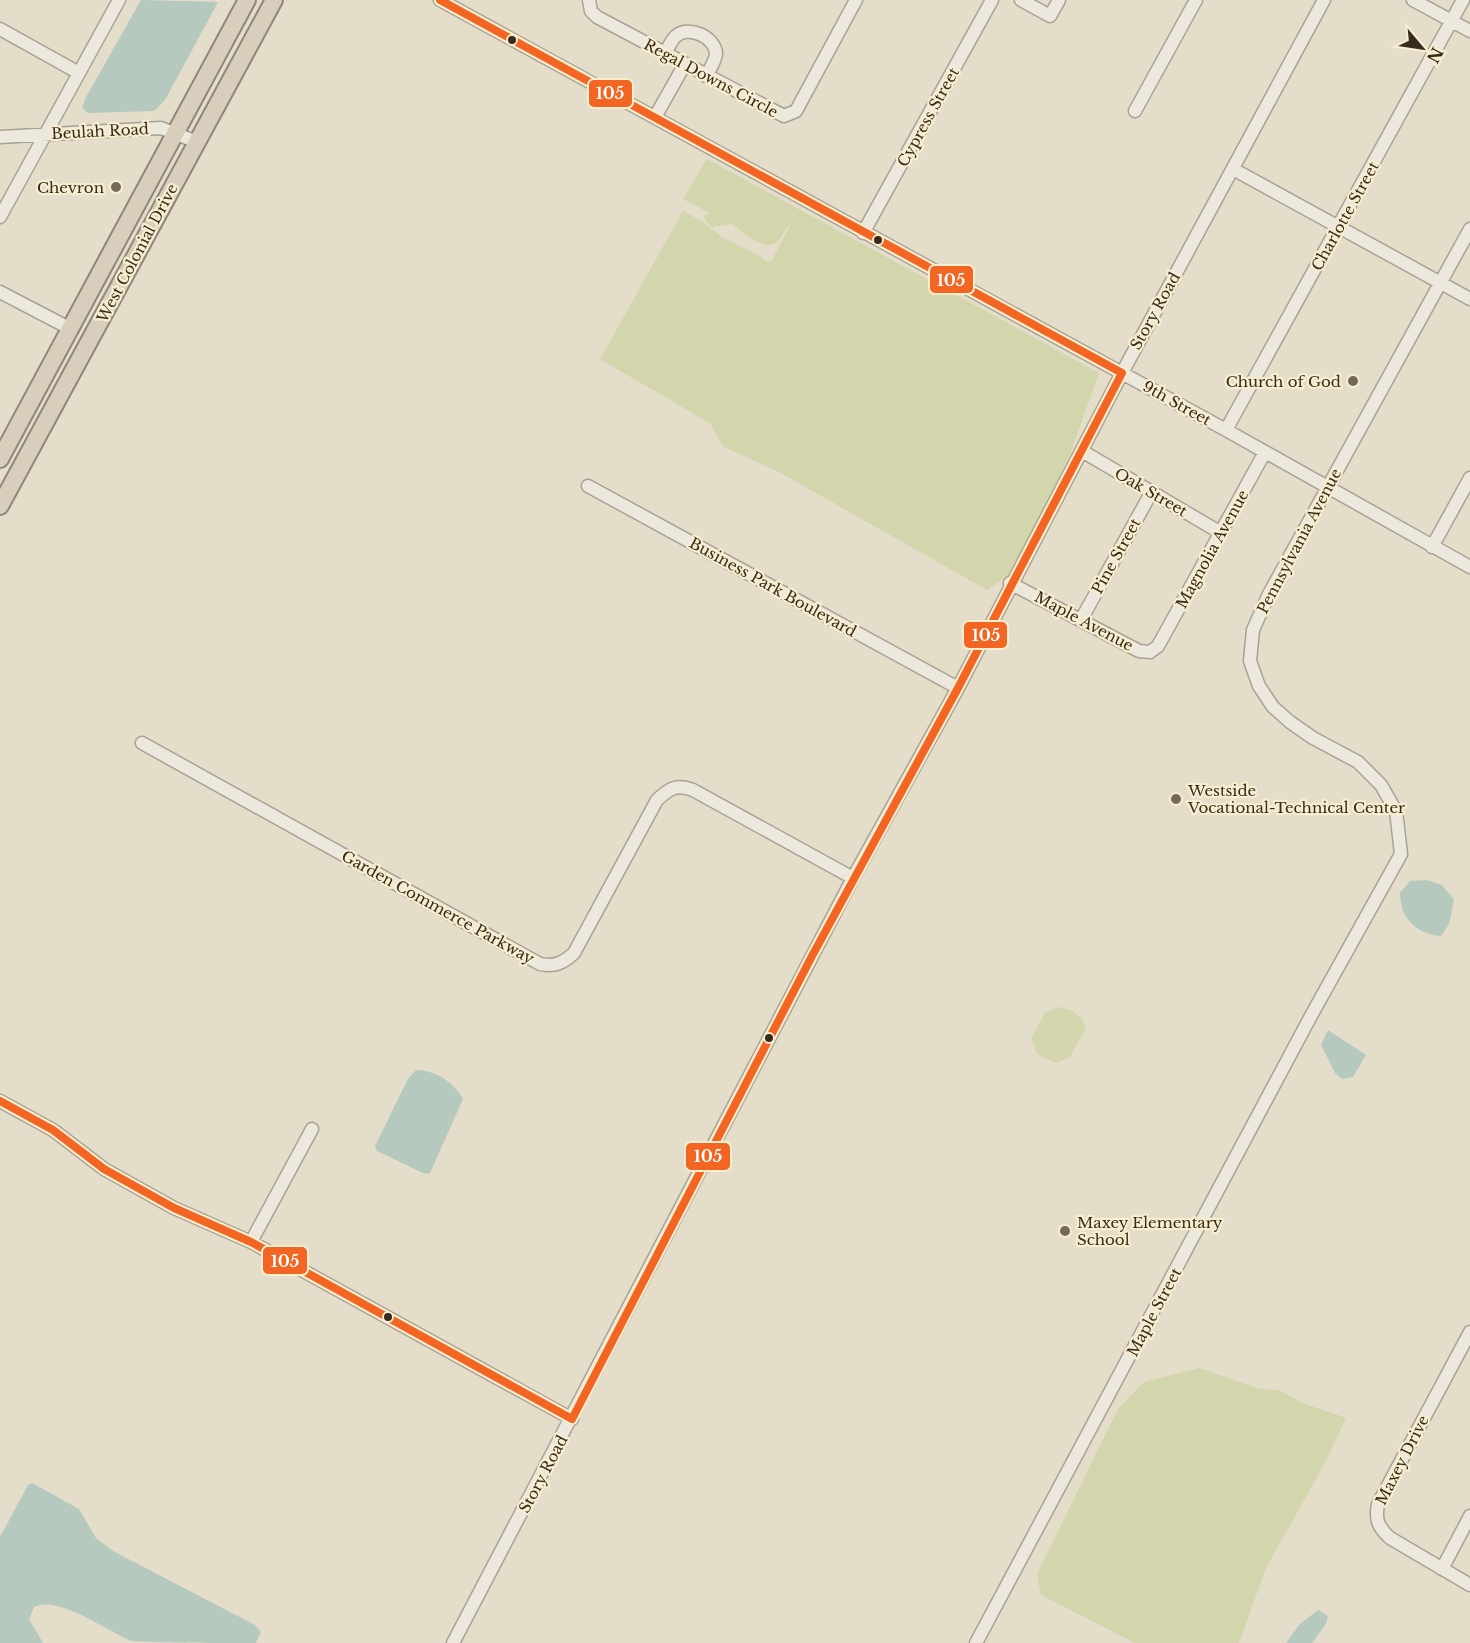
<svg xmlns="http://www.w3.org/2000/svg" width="1470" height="1643" font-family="'Libre Baskerville',serif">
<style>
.green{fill:#d3d5ac}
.water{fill:#b6c9be}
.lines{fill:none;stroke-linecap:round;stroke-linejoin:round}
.minor-casing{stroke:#a9a294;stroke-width:15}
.highway-casing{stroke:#8e877b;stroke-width:20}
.minor{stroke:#ece8dd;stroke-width:12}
.highway{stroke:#d8cebb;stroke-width:16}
.bus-1-casing{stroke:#f7edcf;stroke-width:12}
.bus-1{stroke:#f26522;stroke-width:8}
.bus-dot{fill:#382a1c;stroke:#f7edcf;stroke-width:2}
.poi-dot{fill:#746959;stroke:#f7edcf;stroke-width:2}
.labels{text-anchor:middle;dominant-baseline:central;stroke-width:4.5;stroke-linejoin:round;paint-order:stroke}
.street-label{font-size:15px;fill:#382a1c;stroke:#f7edcf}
.poi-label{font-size:15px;fill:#382a1c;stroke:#f7edcf;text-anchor:end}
.line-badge{stroke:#f7edcf;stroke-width:2}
.badge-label{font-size:16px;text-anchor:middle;font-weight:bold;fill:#fff}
</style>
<rect width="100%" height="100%" fill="#e4ddca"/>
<path class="green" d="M707 159 1099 373 1070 454 1016 570 987 590 779 472 722 446 711 424 600 359 683 211 702 221 722 237 760 256 764 260 771 262 791 224C785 228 784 234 779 240 767 255 743 232 732 224L712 227 705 220 704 216 710 213 683 199Z
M1058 1007C1073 1010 1081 1013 1086 1028L1070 1057 1056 1063 1037 1054 1031 1038 1045 1013Z
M1199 1368 1260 1389 1279 1390 1302 1403 1346 1418 1327 1459 1266 1568 1239 1643H1135L1041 1595 1037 1574 1118 1409 1144 1382Z"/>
<path class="water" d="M141 0 218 2 165 100 154 111 88 113 82 108 85 99Z
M1427 880 1442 885 1454 900 1449 924 1441 936C1416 934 1400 918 1400 893L1410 881Z
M1328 1030 1366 1055 1353 1077 1342 1079 1335 1073 1321 1045Z
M416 1070C435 1070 454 1082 463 1099L430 1173 425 1174 377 1151 375 1146 408 1079Z
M32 1483 79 1509 96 1538 113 1551 255 1625 261 1632 256 1643C234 1643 144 1643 131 1641 107 1631 58 1595 34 1607L29 1619 43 1643H0V1537L28 1485Z
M1318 1610 1328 1616 1326 1624 1312 1643H1286L1299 1625Z"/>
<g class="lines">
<g class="minor-casing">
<path id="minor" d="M440 0 1226 430 1470 567
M589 0 591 11 597 17 784 116 796 111 856 0
M1021 0 1050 16 1059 0
M1413 0 1470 31
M0 29 79 73
M665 54C668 48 671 41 675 37 687 24 716 37 716 54 715 62 710 69 706 76
M1135 111 1196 0
M655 117 685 64
M0 137 161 128 197 142
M1233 169 1470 299
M0 217 119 0
M863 233 992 0
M0 292 71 329
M1226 430 1463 0
M1082 451 1221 533
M588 486 958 688
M1432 547 1470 478
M1010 583 1139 651 1150 652 1158 646 1265 452
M1081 620 1151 493
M142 743 540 964C555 967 563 963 574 953L657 800C670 788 676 784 693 790L853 878
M0 1101 53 1130 104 1169 174 1208 251 1242 572 1419
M251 1242 312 1129
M1470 1332 1378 1504C1375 1520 1378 1527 1390 1538L1470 1585
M1442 1569 1470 1516
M453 1643 853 878 958 688 1122 373 1324 0
M976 1643 1312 1014 1401 854 1396 811 1381 785 1358 762 1313 738 1290 722 1273 707 1259 686 1250 661 1253 630 1269 594 1470 229"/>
</g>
<g class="highway-casing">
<path id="highway" d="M0 459 247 0
M0 506 274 0"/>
</g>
<use href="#minor" class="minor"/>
<use href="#highway" class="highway"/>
<g class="bus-1-casing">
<path id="bus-1" d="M440 0 1122 373
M0 1101 53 1130 104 1169 174 1208 251 1242 572 1419
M572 1419 812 956 958 688 1122 373"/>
</g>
<use href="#bus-1" class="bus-1"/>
</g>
<g class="bus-dot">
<circle cx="512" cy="40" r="5"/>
<circle cx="878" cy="240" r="5"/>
<circle cx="769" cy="1038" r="5"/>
<circle cx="388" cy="1317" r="5"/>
</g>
<g class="poi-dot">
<circle cx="116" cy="187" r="6"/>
<circle cx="1353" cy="381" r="6"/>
<circle cx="1176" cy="799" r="6"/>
<circle cx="1065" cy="1231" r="6"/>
</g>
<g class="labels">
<g class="street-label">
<text transform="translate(711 78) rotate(28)">Regal Downs Circle</text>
<text transform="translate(928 117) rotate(-61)">Cypress Street</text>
<text transform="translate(100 131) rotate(-3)">Beulah Road</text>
<text transform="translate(1345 216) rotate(-61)">Charlotte Street</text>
<text transform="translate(137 253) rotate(-62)">West Colonial Drive</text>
<text transform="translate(1155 311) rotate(-61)">Story Road</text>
<text transform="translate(1177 403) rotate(29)">9th Street</text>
<text transform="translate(1151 492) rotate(30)">Oak Street</text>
<text transform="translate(1299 541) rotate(-62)">Pennsylvania Avenue</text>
<text transform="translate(1212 549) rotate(-61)">Magnolia Avenue</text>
<text transform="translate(1116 556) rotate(-61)">Pine Street</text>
<text transform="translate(773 587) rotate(29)">Business Park Boulevard</text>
<text transform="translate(1084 621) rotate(28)">Maple Avenue</text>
<text transform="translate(438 907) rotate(29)">Garden Commerce Parkway</text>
<text transform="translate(1154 1312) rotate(-62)">Maple Street</text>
<text transform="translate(1402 1460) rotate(-63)">Maxey Drive</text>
<text transform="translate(543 1474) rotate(-62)">Story Road</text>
</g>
<g class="poi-label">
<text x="104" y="187">Chevron</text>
<text x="1341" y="381">Church of God</text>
<text x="1188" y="790" text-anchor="start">Westside<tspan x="1188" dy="17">Vocational-Technical Center</tspan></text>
<text x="1077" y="1222" text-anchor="start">Maxey Elementary<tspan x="1077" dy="17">School</tspan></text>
</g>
</g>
<g class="line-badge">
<rect x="588" y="79" width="45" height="29" rx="6" fill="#f26522"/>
<rect x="929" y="265" width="45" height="29" rx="6" fill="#f26522"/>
<rect x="963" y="621" width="45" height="28" rx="6" fill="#f26522"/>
<rect x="685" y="1142" width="46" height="29" rx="6" fill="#f26522"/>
<rect x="262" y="1246" width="46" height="29" rx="6" fill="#f26522"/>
</g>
<g class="badge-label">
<text x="610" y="99">105</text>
<text x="951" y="286">105</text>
<text x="986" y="641">105</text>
<text x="708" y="1162">105</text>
<text x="285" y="1267">105</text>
</g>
<g transform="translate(1422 48) rotate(119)" stroke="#f7edcf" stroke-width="4.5" paint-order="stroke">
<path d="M0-4.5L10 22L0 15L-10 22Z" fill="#382a1c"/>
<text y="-9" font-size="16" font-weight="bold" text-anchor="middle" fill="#382a1c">N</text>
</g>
</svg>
